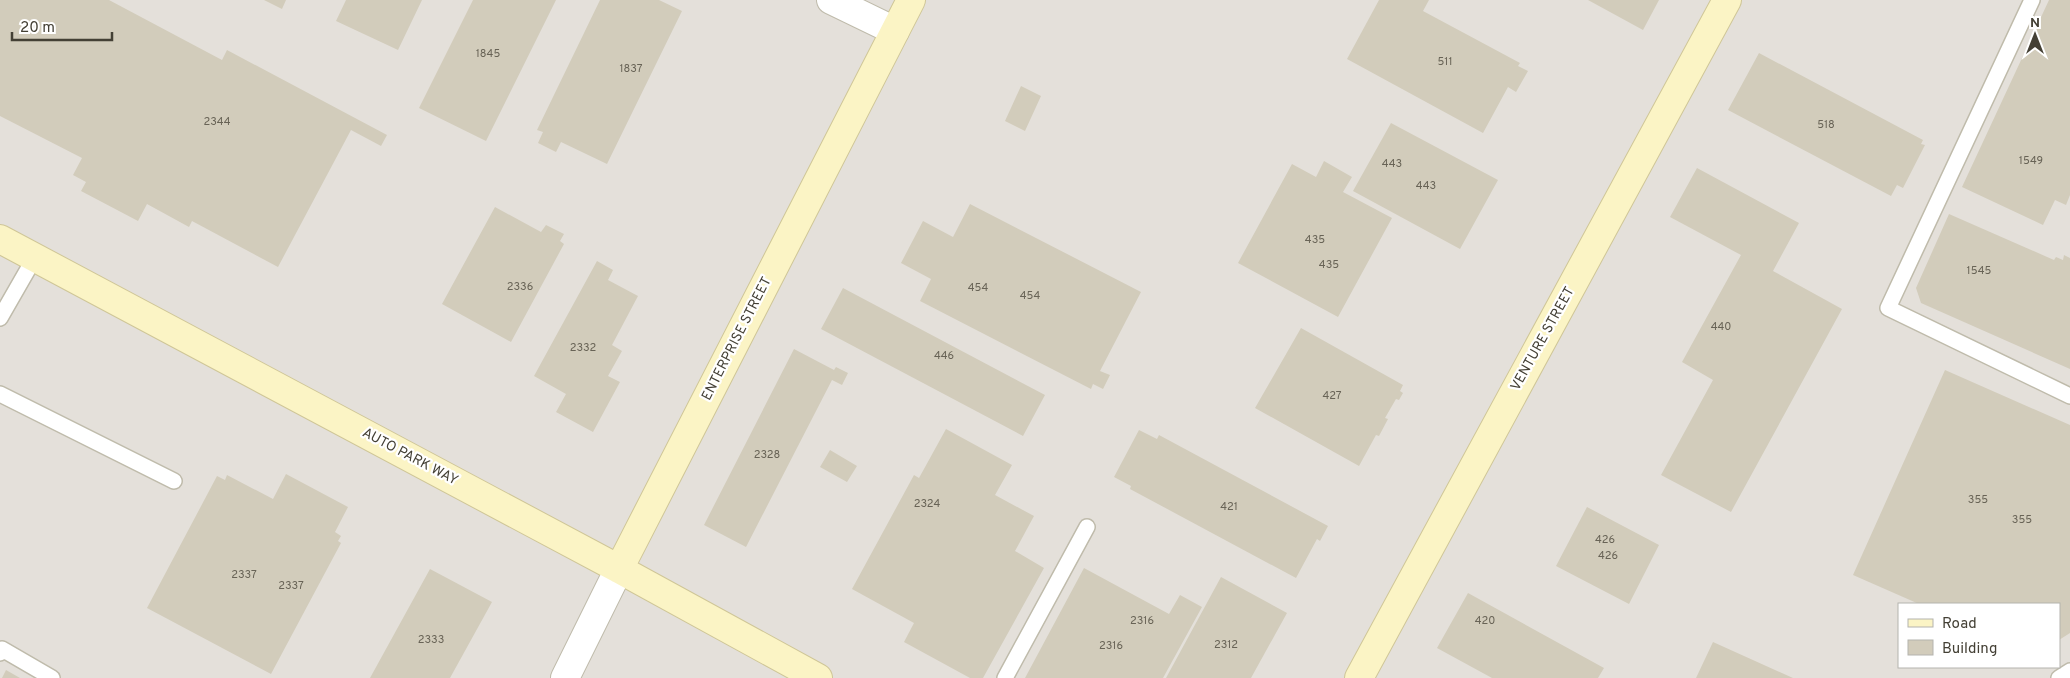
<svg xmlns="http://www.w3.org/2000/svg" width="2070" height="678" font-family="Overpass,sans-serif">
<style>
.industrial{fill:#e4e0da;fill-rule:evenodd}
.building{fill:#d2ccbb}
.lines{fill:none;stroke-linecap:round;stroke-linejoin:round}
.lane-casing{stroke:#bfbbab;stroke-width:18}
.street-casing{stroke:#bfbbab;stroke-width:30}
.secondary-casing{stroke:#cfc697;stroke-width:30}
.lane{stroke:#fff;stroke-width:15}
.street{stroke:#fff;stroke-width:28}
.secondary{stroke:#fbf4c5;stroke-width:28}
.labels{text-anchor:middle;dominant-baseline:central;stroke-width:4.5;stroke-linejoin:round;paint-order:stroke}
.number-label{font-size:11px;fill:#686356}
.street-label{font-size:14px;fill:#444035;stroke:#fff}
</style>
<rect width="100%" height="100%" fill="#f2efe5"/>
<path class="industrial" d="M0 0H2070V678H0ZM1899 604H2059V667H1899Z"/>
<path class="building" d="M0 0H109L222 60 227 50 387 135 381 146 351 130 278 267 192 221 189 227 147 204 138 221 81 191 86 182 73 175 82 158 0 116Z
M264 0H286L282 9Z
M346 0H422L398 50 336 21Z
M473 0H556L486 141 419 108Z
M600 0H659L682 11 607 164 561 142 556 152 538 143 543 132 537 130Z
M1379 0H1429L1423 11 1520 63 1518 66 1528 71 1516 92 1508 87 1483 133 1347 59Z
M1588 0H1659L1643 30Z
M2049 0H2070V195L2066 205 2055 200 2043 225 1962 187Z
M1759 53 1923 140 1921 144 1925 145 1903 188 1897 185 1891 196 1728 110Z
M1021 86 1041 96 1025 131 1005 121Z
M1391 123 1498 180 1460 249 1353 191Z
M1324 161 1352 177 1343 192 1392 218 1338 317 1238 263 1292 164 1316 177Z
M1697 168 1799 223 1773 271 1842 309 1731 512 1661 475 1713 380 1682 362 1741 255 1670 217Z
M970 204 1141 292 1100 371 1110 375 1103 389 1093 384 1091 389 920 301 931 279 901 263 923 221 953 237Z
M495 207 541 232 546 225 564 234 560 241 564 244 511 342 442 304Z
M1949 214 2054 260 2056 257 2063 260 2064 255 2070 258V369L1921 303 1916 288Z
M597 261 613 270 608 280 638 296 612 345 622 351 608 376 620 382 593 432 556 412 566 394 534 376Z
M843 288 1045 395 1023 436 821 329Z
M1301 328 1403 385 1400 391 1403 393 1399 400 1396 399 1385 418 1388 419 1379 436 1376 435 1359 466 1255 408Z
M794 349 834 370 836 367 848 373 842 385 832 380 746 547 704 525Z
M1945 370 2070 425V633L2059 640V604H1919L1853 575Z
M946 429 1012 465 995 495 1034 516 1015 551 1044 568 983 678H970L904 642 914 623 852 589 914 475 919 478Z
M1139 430 1157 439 1159 435 1328 526 1320 541 1317 539 1296 578 1130 489 1131 486 1114 477Z
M830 450 857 466 847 482 820 467Z
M286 474 348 507 335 532 341 536 338 541 341 543 271 674 147 608 217 476 225 480 227 475 273 499Z
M1587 507 1659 545 1629 604 1556 566Z
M1084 568 1169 614 1180 595 1202 607 1163 678H1025Z
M430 569 492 602 450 678H370Z
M1221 577 1287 613 1251 678H1166Z
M1468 593 1604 668 1598 678H1492L1437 648Z
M1713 642 1793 678H1696Z
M6 670 20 678H2Z"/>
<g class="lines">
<g class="lane-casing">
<path id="lane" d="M2032 0 1888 308 2070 396
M0 318 35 257
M0 394 174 481
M0 653 2 649 52 678
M1005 678 1087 527
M2059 678 2070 671"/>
</g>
<g class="street-casing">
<path id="street" d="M831 0 895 31
M565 678 619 569"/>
</g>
<g class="secondary-casing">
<path id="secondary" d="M0 239 619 569 818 678
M619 569 911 0
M1359 678 1727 0"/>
</g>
<use href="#lane" class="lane"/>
<use href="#street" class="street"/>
<use href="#secondary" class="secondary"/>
</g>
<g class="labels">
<g class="number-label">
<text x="488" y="54">1845</text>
<text x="1445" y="62">511</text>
<text x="631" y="69">1837</text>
<text x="217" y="122">2344</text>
<text x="1826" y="125">518</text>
<text x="2031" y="161">1549</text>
<text x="1392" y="164">443</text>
<text x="1426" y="186">443</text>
<text x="1315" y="240">435</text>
<text x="1329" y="265">435</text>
<text x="1979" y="271">1545</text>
<text x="520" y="287">2336</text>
<text x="978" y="288">454</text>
<text x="1030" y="296">454</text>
<text x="1721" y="327">440</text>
<text x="583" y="348">2332</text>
<text x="944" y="356">446</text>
<text x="1332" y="396">427</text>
<text x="767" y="455">2328</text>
<text x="1978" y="500">355</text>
<text x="927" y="504">2324</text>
<text x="1229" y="507">421</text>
<text x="2022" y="520">355</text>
<text x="1605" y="540">426</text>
<text x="1608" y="556">426</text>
<text x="244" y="575">2337</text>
<text x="291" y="586">2337</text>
<text x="1142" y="621">2316</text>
<text x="1485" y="621">420</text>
<text x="431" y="640">2333</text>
<text x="1226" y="645">2312</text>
<text x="1111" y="646">2316</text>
</g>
<g class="street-label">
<text transform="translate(737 339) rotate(-63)">ENTERPRISE STREET</text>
<text transform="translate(1543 339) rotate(-61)">VENTURE STREET</text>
<text transform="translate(410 457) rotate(28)">AUTO PARK WAY</text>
</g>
</g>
<rect x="1898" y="603" width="162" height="65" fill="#ffffff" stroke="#b4b3ae"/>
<rect x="1908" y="619" width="25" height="8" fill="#fbf4c5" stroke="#b4b3ae"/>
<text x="1942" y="628" font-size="15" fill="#444035">Road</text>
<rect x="1908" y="640" width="25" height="15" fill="#d2ccbb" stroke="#b4b3ae"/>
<text x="1942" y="653" font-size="15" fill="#444035">Building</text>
<g transform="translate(2035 35)" stroke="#ffffff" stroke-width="4" paint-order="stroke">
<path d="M0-4L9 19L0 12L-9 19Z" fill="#444035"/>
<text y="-8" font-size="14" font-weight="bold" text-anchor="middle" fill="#444035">N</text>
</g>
<path d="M12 32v8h100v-8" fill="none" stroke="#444035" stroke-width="2.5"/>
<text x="20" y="32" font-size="15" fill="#444035" stroke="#ffffff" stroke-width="4" paint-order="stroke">20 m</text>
</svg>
